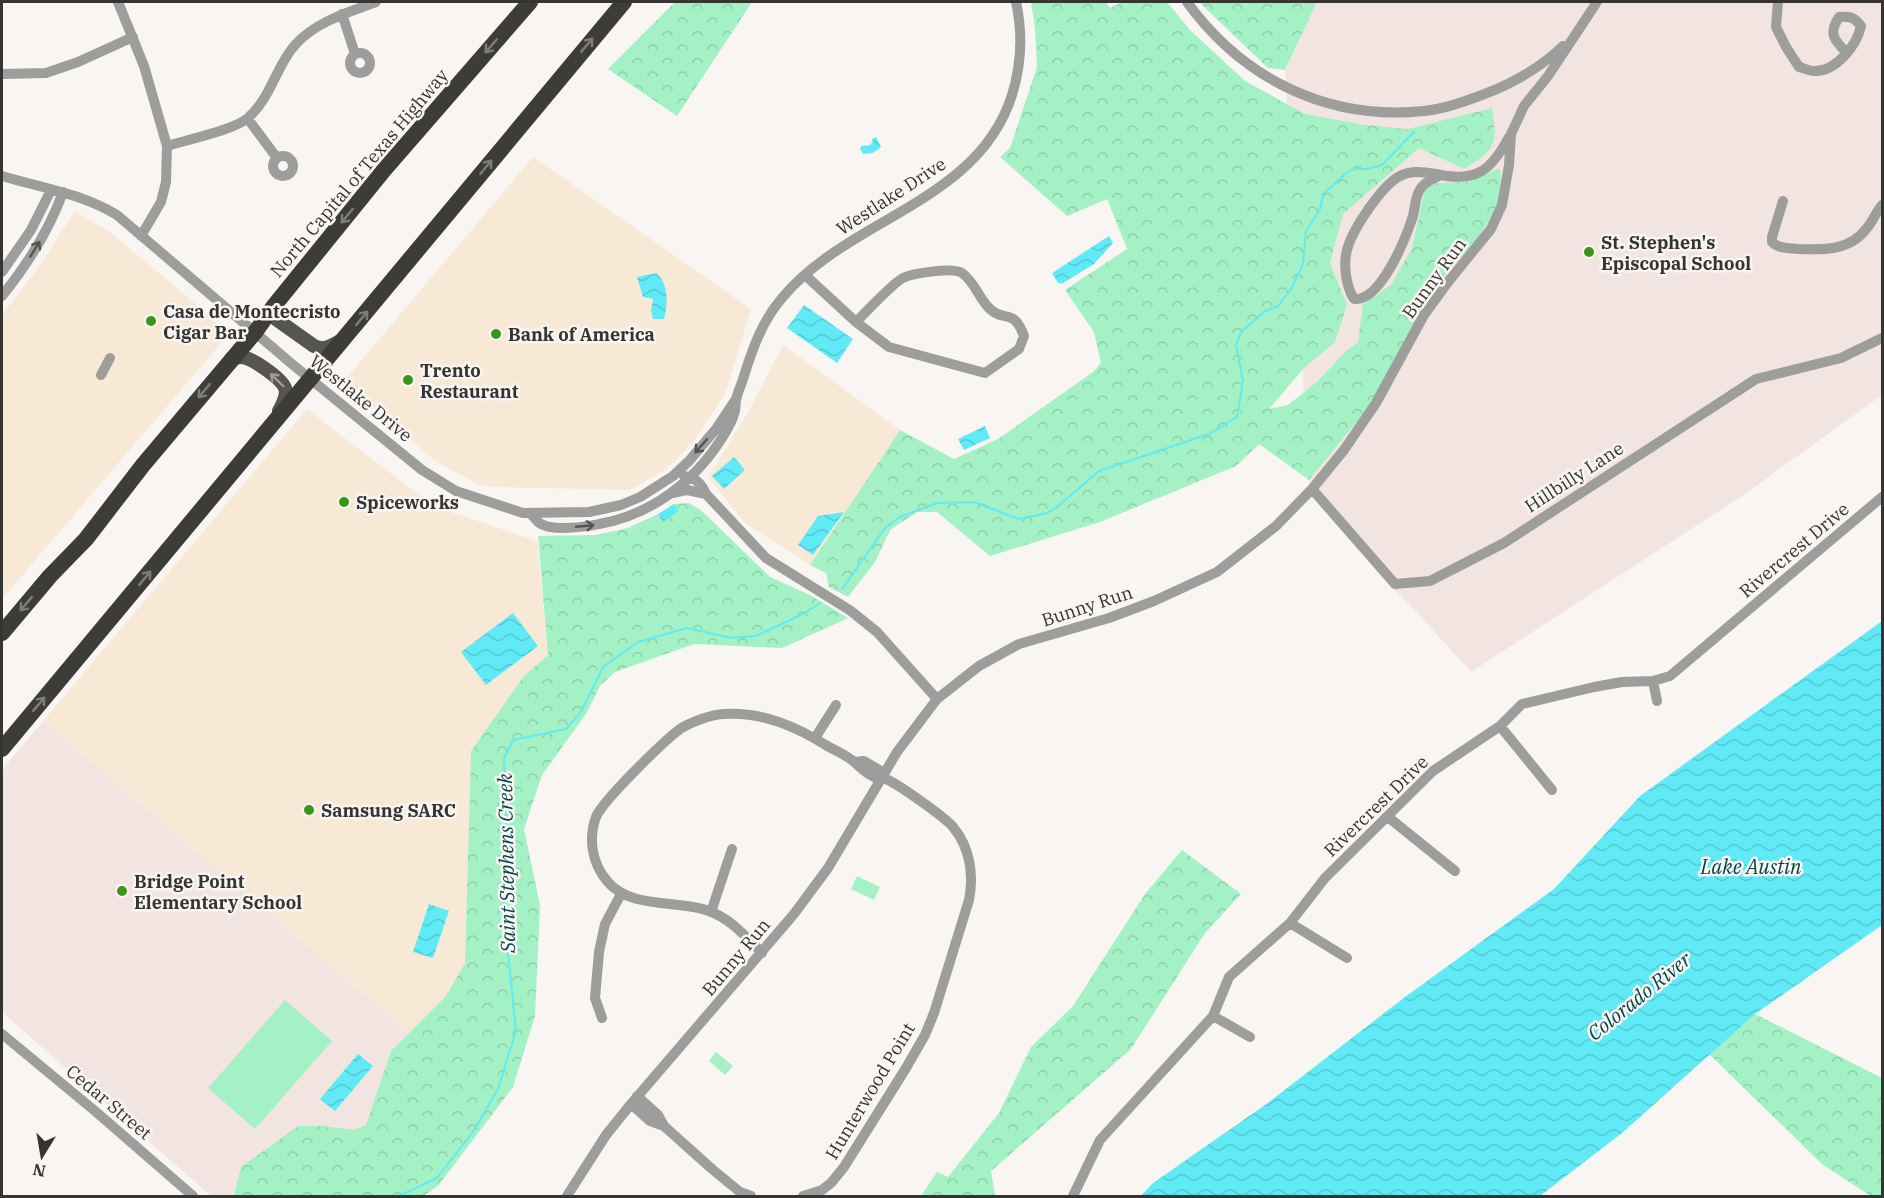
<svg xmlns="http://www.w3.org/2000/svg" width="1884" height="1198" font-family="'IBM Plex Serif',serif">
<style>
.commercial{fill:#f8e9d6}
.built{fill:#f2e5e1}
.forest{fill:url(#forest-crowns)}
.garden{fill:#a3f1c4}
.water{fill:url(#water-waves)}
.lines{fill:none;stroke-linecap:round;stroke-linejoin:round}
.stream{stroke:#60eaf6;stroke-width:2}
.minor{stroke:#9d9d9b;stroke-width:10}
.major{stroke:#565552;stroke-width:14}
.highway{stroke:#3d3c39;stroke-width:16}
.oneway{stroke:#7f7d7a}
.oneway2{stroke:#545452}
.oneway3{stroke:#9f9d9a}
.poi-dot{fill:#389717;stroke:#f9f5f3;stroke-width:2}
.labels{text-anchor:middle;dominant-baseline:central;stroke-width:5;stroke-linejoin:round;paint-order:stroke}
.street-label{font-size:18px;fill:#353433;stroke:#f9f5f3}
.poi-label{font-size:18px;font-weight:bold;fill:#353433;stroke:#f9f5f3;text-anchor:start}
.water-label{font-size:20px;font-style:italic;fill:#004348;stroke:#f9f5f3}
</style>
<defs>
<pattern id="forest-crowns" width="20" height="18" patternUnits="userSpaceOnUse" patternTransform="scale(1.5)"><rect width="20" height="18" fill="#a3f1c4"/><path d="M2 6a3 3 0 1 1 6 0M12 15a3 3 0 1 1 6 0" fill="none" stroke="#8dcfa9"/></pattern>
<pattern id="water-waves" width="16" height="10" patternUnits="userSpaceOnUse" patternTransform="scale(1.5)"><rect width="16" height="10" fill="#60eaf6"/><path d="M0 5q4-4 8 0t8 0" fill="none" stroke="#54c9d3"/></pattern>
</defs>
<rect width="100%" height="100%" fill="#f9f5f3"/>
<path class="commercial" d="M533 157 751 309 725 394 693 442 665 470 630 490 497 487 479 485 435 461 344 381Z
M75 211 110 232 183 293 229 334 2 599V315L38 268Z
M783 345 900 430 810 565 745 523 708 477 746 416Z
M307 409 433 506 537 541 548 655 524 676 471 751 465 963 446 996 409 1033 43 721Z"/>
<path class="built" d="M1317 2H1882V395L1742 496 1471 672 1410 605 1395 591 1309 480 1285 71Z
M43 721 409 1033 366 1125 257 1196H211L2 1012V770Z"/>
<path class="forest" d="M675 2H752L677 116 608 69Z
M1031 2H1106L1110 8 1122 2H1167L1190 30 1245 81 1305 114 1365 125 1408 129 1492 108C1498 146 1496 149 1464 169L1419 148 1343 214 1330 263 1347 305 1335 342 1304 368 1269 409 1288 405 1318 381 1346 351 1358 342 1363 304 1391 285 1412 248 1425 189 1436 183 1466 182 1500 168 1501 178 1498 207 1475 242 1431 290 1373 402 1309 480 1259 444 1236 466 1100 522 990 556 937 512H917L890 530 875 562 848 597 829 587 826 573 810 565 900 430 954 459 998 439 1093 372 1101 363 1094 332 1065 290 1127 249 1107 199 1067 216 1000 157 1010 148 1037 67 1035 28Z
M1199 2H1317L1285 70 1268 68Z
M689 503 702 511 770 577 810 595 848 618 782 648 694 644 615 672 600 686 586 714 542 775 524 829 540 905 535 1016 513 1087 438 1186 423 1196H234L241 1167 298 1126H323L354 1130 366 1125 391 1051 446 996 465 963 471 751 524 676 548 655 538 536 596 535 628 528 658 514 663 521 679 511 674 504Z
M1182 850 1241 894 1205 933 1131 1049 991 1171 995 1196H921L937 1172 948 1177 999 1113 1031 1047 1073 1006 1145 894Z
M1755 1014 1882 1078V1196H1871L1823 1165 1709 1054Z"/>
<path class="garden" d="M857 876 880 887 874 900 851 889Z
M285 1000 332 1041 255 1129 208 1088Z
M716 1052 733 1066 725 1075 709 1061Z"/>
<path class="water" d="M876 137 881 147 873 153 863 154 860 149 861 146 870 145 873 141 872 139Z
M1109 236 1113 243 1094 264 1063 283H1058L1052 273Z
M656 273C669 283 668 305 664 319H653L651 311 653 299 643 297 637 277Z
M804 305 853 339 837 363 787 328Z
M985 426 990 438 964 450 958 439Z
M734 457 745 470 724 489 712 476Z
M674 504 679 511 663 522 658 514Z
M844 512 813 555 798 545 818 516Z
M513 613 538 646 486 685 461 652Z
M1882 621V925L1755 1014 1622 1133 1540 1196H1141L1153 1183 1265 1105 1405 997 1554 889 1640 796Z
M429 904 449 911 433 958 413 952Z
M358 1054 373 1066 335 1111 320 1099Z"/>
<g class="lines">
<path class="stream" d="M842 589 885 528 900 517 937 503 974 502 1019 519 1047 513 1056 508 1099 471 1209 434 1237 417 1243 381 1236 345 1241 332 1265 311 1278 306 1291 289 1303 264 1306 231 1320 209 1323 194 1345 174 1353 169H1367L1382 165 1414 132
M399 1196 437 1178 473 1132 498 1089 516 1031 504 914 506 815 504 759 513 740 566 729 581 712 603 667 638 642 687 628 731 638 756 636 803 614 820 603"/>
<path class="minor" d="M118 2 144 66 167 146 166 182 161 202 141 236
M1187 2C1243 79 1328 121 1424 111 1444 109 1463 102 1482 95 1512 84 1540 68 1563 46
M1778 2 1776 27 1786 47 1799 67C1804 68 1809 71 1814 71 1836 72 1857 45 1861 26 1854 17 1850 16 1839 17 1828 34 1834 40 1847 53
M342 14 355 54
M350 63a10 10 0 1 1 20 0a10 10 0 1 1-20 0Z
M2 74 46 73 78 62 133 37
M248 119 277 158
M167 146C186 140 234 130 248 118 271 98 276 66 295 45 315 22 349 12 376 2
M273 166a10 10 0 1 1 20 0a10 10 0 1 1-20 0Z
M1441 175C1433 179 1426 181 1421 188 1414 197 1416 208 1412 219 1405 240 1380 302 1354 299 1346 286 1343 265 1347 250 1352 230 1382 185 1400 176 1411 170 1424 172 1436 174 1476 183 1491 171 1509 137
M2 176C42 188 80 193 117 215L292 364 422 470 456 491 523 513 589 512 621 505 640 497 673 476 689 461 716 429 736 399
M1783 201 1772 237V242C1779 249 1789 248 1798 249 1824 250 1850 251 1867 228 1873 221 1876 212 1882 205
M2 272 31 230 51 190
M805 275 856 322 889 347 985 373 1019 349 1024 336C1013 307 1005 323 990 309 979 299 975 282 962 273 954 267 913 273 903 278 894 282 865 313 856 322
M2 296C27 265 49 231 63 192
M101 375 110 358
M684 476C696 478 701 483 706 494L766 558 851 611 877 632 937 699
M1312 489 1395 584 1430 581 1504 543 1756 379 1841 358 1882 338
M674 493 687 490 706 494
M531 514C534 517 537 522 541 524 552 531 586 527 599 524 651 515 694 482 722 438 726 431 732 423 734 414 736 410 735 405 736 401 737 393 741 386 743 379 752 350 762 321 782 298 848 218 978 203 1012 95 1022 63 1023 34 1016 2
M1653 681 1657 701
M1500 726 1552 790
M815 738 836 705
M854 762 864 761 881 771 883 778
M1388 817 1455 871
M711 912 732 849
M1290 923 1347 958
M762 953C745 936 731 919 709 911 677 899 631 910 607 881 592 863 588 839 596 817 603 800 664 741 680 729 691 722 710 715 723 714 762 711 797 727 829 747 837 751 846 755 853 761 860 767 865 773 874 777 877 778 880 778 883 778 893 780 946 818 953 827 970 847 974 875 969 900L934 1013 925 1035 906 1068 844 1167 831 1183 822 1190 803 1196
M1213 1016 1250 1037
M602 1018 595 998 599 952 605 924 621 894
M2 1034 95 1111 193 1196
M637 1096 658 1115 664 1126 712 1169 740 1192 751 1196
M631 1104 650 1121 664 1126
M567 1196 606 1135 631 1104 794 914 828 868 897 752 937 699 979 666 1019 644 1109 618 1154 601 1217 572 1276 526 1312 489 1344 450 1376 403 1424 315 1448 282 1491 229 1502 205 1509 165 1511 134 1524 106 1548 76 1597 2
M1073 1196 1100 1140 1213 1016 1229 977 1290 923 1325 878 1433 771 1500 726 1522 704 1594 687 1622 682 1653 681 1670 676 1882 497"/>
<path class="major" d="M273 307 276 319 314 346C324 351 331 346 340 341
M231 359C234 358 237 357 241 357 251 357 281 378 285 388 288 395 282 405 279 411"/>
<path class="highway" d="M2 633 50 576 86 539 143 465 256 331 273 307 384 170 530 2
M2 749 624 2"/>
</g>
<defs><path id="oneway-shaft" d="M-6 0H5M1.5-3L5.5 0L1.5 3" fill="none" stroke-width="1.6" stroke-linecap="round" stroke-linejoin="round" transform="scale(1.5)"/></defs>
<g class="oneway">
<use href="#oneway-shaft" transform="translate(587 45) rotate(-50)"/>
<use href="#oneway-shaft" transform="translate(491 46) rotate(131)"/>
<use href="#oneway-shaft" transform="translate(486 167) rotate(-51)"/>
<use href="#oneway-shaft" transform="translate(347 216) rotate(129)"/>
<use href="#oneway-shaft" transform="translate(362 318) rotate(-50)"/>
<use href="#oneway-shaft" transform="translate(204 391) rotate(130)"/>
<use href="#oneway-shaft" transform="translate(145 578) rotate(-50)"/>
<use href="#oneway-shaft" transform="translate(26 604) rotate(130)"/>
<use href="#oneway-shaft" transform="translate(39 704) rotate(-50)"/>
</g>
<g class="oneway2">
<use href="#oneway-shaft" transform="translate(35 249) rotate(-58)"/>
<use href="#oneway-shaft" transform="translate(701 446) rotate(131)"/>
<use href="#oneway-shaft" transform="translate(585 526) rotate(-5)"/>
</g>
<use class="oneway3" href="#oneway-shaft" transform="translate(277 380) rotate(-136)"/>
<g class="poi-dot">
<circle cx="1589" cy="252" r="6"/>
<circle cx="151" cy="321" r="6"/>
<circle cx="496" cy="334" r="6"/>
<circle cx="408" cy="380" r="6"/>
<circle cx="344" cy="502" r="6"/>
<circle cx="309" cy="810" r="6"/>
<circle cx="122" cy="891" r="6"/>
</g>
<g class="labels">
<g class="street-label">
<text transform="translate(359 173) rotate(-50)">North Capital of Texas Highway</text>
<text transform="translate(891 196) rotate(-33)">Westlake Drive</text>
<text transform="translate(1434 278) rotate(-54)">Bunny Run</text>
<text transform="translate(361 398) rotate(39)">Westlake Drive</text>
<text transform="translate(1574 477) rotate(-33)">Hillbilly Lane</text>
<text transform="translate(1794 550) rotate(-40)">Rivercrest Drive</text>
<text transform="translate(1087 606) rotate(-18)">Bunny Run</text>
<text transform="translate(1376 806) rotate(-44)">Rivercrest Drive</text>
<text transform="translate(736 957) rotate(-50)">Bunny Run</text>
<text transform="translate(870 1091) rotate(-59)">Hunterwood Point</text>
<text transform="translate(109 1102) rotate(40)">Cedar Street</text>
</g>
<g class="poi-label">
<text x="1601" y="242">St. Stephen's<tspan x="1601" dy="21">Episcopal School</tspan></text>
<text x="163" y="311">Casa de Montecristo<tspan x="163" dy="21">Cigar Bar</tspan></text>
<text x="508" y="334">Bank of America</text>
<text x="420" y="370">Trento<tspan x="420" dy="21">Restaurant</tspan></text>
<text x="356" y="502">Spiceworks</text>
<text x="321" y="810">Samsung SARC</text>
<text x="134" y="881">Bridge Point<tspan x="134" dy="21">Elementary School</tspan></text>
</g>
<g class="water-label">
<text transform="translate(506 863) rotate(-91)">Saint Stephens Creek</text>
<text x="1751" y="866">Lake Austin</text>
<text transform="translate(1639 996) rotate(-39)">Colorado River</text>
</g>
</g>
<rect width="1884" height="1198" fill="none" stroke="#353433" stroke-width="6"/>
<g transform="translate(42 1156) rotate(191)" stroke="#f9f5f3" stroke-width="4.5" paint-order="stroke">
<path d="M0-4.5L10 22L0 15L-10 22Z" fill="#353433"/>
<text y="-9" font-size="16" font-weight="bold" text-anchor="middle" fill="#353433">N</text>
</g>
</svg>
